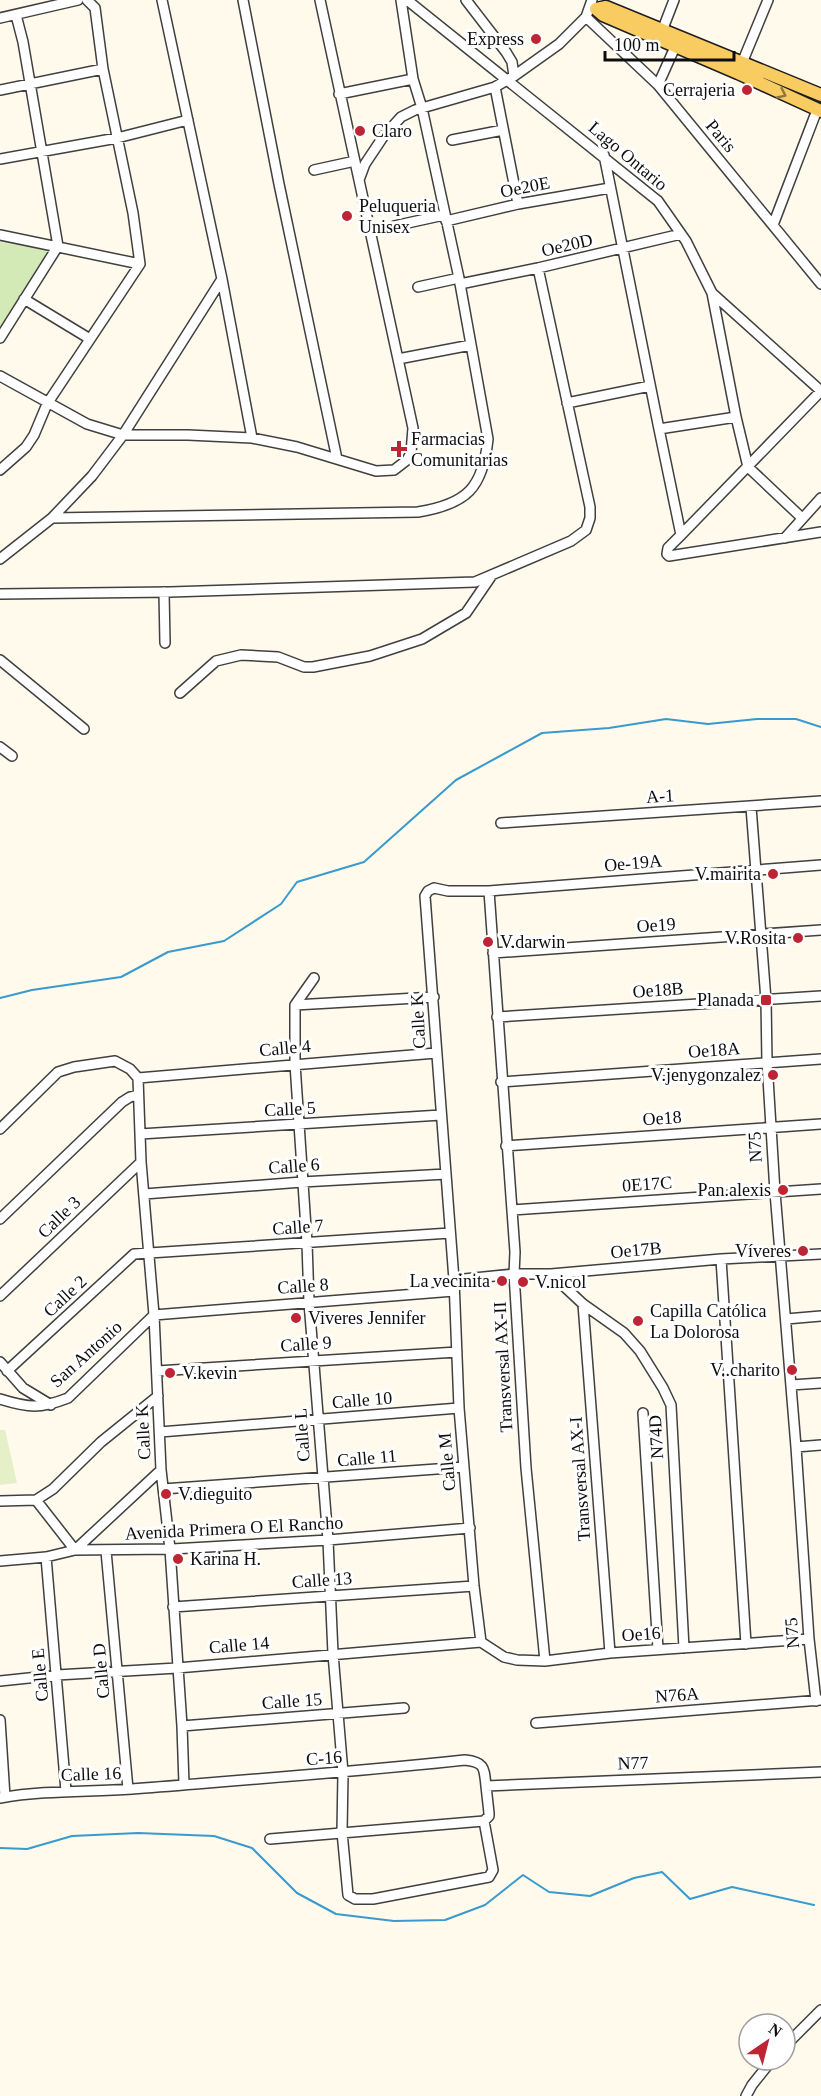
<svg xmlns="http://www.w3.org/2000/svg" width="821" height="2096" font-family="Georgia,serif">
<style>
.green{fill:#d3e9b6}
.pitch{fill:#e5f0c8}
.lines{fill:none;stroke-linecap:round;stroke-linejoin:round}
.stream{stroke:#389ace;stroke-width:2}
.minor-casing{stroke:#404040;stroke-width:12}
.major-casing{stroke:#1e1e1e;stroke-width:15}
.minor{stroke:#fff;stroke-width:9}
.major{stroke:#f9cc62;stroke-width:12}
.oneway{stroke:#8f763c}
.poi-dot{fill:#bd2434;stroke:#fff;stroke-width:2}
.labels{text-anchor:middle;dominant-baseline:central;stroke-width:6;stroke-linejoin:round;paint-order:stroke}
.poi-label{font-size:18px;fill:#0d0d0d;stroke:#fff;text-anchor:end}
.street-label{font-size:18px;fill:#0d0d0d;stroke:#fff}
</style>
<rect width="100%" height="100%" fill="#fffaec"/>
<path class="green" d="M0 242 51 251 0 332Z"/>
<path class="pitch" d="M0 1430H5L17 1483 0 1485Z"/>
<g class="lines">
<path class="stream" d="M0 998 32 990 121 977 168 952 224 941 281 904 297 882 364 862 456 780 542 733 609 728 666 719 708 724 757 719H796L821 727
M0 1848 27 1849 72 1836 138 1833 214 1836 252 1848 297 1893 336 1914 394 1921 445 1920 485 1905 523 1875 549 1892 590 1896 634 1878 662 1872 690 1899 732 1887 814 1905"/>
<g class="minor-casing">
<path id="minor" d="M162 0 222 279 252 438
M243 0 279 184 337 459
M320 0 359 180
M407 0 658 201 686 241 712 293 821 391 681 535 668 548 667 554 669 556 821 532
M466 0 506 52 512 62 514 76
M586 17 658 85 821 284
M0 18 78 0
M662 31 674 0
M742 63 768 0
M658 85 675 47
M495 87 518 204
M0 90 103 69
M339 94 413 79
M452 140 503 130
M604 155 659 429 736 417
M0 159 117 138 188 120
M314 170 355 161
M446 221 518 204 610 188
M773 225 817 110
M394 226 444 215
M0 235 140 264
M460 284 538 268 681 234
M418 287 459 278
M712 293 736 417 748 467 802 518
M24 299 90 339
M0 338 58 246 23 42 16 15
M398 359 471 345
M0 376 87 424 123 435H188L252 438 297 447 376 471 394 470 407 460 411 453 413 428 359 180 365 164 383 137 401 117 415 110 495 87 514 76 559 44 586 17 592 0
M567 403 650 386
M659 429 681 535
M0 470 26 447 34 435 47 404 140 264 133 213 103 69 95 8 87 0
M52 518 418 512C467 504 483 488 488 439L459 278 422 108 413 79 401 0
M785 538 821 498
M0 559 52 518 92 476 123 435 222 279
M164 592 165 643
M0 594 170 592 475 582 571 541 586 530 590 518V507L538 268
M0 660 84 729
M180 693 216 661 241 655 278 657 304 667H313L370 656 422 639 466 613 492 575
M0 747 12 756
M751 807 766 1000 767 1062 775 1192 796 1447 809 1639 816 1701
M501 823 821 801
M489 891 515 1252 514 1274 526 1468 545 1661
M493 953 821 930
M314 978 295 1005V1064L307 1243 309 1302 328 1540 333 1654 343 1773 342 1832 348 1895 355 1899H373L489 1877 493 1870 484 1821
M295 1005 434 997
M497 1017 821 996
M138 1078 141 1162 154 1315 161 1470 170 1549 182 1726 184 1784
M138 1078 436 1053
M501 1082 821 1059
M0 1129 58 1072 74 1067 115 1061 130 1069 138 1078
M140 1134 441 1115
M506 1146 821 1124
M144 1194 302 1182 446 1174
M512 1210 821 1189
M0 1219 122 1102 130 1097 138 1095
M721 1259 746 1644
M551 1274 583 1304 624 1333 640 1351 663 1388 671 1405 684 1648
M454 1280 514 1274H551L721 1259 821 1254
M0 1296 141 1162
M583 1304 610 1653
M154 1315 454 1291
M786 1319 821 1316
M0 1362 23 1388 51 1405
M7 1371 134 1254 450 1233
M157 1371 457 1352
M791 1385 821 1383
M0 1399C29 1408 40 1409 68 1398L154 1315
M643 1413 658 1649
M160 1432 459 1408
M796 1447 821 1445
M163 1489 464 1467
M36 1500 75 1550 161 1470
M0 1501 36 1500 53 1489 101 1442 158 1396
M106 1551 128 1789
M46 1557 66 1791
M0 1561 46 1557 75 1550 172 1549 328 1540 470 1528
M173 1607 474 1586
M481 1642 474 1586 459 1408 454 1280 425 896 428 891 434 888 448 891H489L821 865
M481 1642 504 1657 517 1660 545 1661 610 1653 809 1639
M0 1681 57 1675 177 1668 481 1642
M0 1720 5 1797
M536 1723 821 1700
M182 1726 404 1708
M0 1798C44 1790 88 1792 132 1789 243 1780 354 1772 465 1760 485 1762 484 1768 486 1786L821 1772
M270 1839 484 1821 489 1816V1813L486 1786
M785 2046 821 2010
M746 2096 752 2085 772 2060"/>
</g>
<g class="major-casing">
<path id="major" d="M596 9 603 15 738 73 821 111
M596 9 606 7 821 95"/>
</g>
<use href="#minor" class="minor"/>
<use href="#major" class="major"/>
</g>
<defs><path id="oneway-chevron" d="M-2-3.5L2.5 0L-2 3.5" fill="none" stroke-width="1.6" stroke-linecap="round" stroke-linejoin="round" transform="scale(1.5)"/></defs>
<use class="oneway" href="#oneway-chevron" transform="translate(782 94) rotate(25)"/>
<g class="poi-dot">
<circle cx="536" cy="39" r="6"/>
<circle cx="747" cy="90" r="6"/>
<circle cx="360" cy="131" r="6"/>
<circle cx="347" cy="216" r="6"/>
<path d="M396 440h6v6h6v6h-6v6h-6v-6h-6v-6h6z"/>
<circle cx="773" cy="874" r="6"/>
<circle cx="798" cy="938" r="6"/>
<circle cx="488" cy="942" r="6"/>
<rect x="760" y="994" width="12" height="12" rx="3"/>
<circle cx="773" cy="1075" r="6"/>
<circle cx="783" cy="1190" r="6"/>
<circle cx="803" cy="1251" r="6"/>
<circle cx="502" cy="1281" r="6"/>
<circle cx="523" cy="1282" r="6"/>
<circle cx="296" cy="1318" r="6"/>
<circle cx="638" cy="1321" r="6"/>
<circle cx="792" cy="1370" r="6"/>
<circle cx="170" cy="1373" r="6"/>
<circle cx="166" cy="1494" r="6"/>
<circle cx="178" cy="1559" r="6"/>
</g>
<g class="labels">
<g class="poi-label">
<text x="524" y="39">Express</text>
<text x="735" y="90">Cerrajeria</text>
<text x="372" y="131" text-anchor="start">Claro</text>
<text x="359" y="206" text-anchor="start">Peluqueria<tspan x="359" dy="21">Unisex</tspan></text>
<text x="411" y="439" text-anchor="start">Farmacias<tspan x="411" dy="21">Comunitarias</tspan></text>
<text x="761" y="874">V.mairita</text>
<text x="786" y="938">V.Rosita</text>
<text x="500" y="942" text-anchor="start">V.darwin</text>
<text x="754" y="1000">Planada</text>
<text x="761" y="1075">V.jenygonzalez</text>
<text x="771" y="1190">Pan.alexis</text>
<text x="791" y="1251">Víveres</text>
<text x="490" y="1281">La vecinita</text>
<text x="535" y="1282" text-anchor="start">V.nicol</text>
<text x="650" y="1311" text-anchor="start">Capilla Católica<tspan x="650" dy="21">La Dolorosa</tspan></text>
<text x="308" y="1318" text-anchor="start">Viveres Jennifer</text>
<text x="780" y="1370">V..charito</text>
<text x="182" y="1373" text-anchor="start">V.kevin</text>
<text x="178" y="1494" text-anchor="start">V.dieguito</text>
<text x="190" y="1559" text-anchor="start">Karina H.</text>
</g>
<g class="street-label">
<text transform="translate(721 136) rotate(50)">Paris</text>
<text transform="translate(628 156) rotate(40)">Lago Ontario</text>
<text transform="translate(525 187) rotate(-11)">Oe20E</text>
<text transform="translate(567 245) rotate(-13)">Oe20D</text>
<text transform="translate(660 796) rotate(-4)">A-1</text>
<text transform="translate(633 863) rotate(-5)">Oe-19A</text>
<text transform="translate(656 925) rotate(-4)">Oe19</text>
<text transform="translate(658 990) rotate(-4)">Oe18B</text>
<text transform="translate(418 1021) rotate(-93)">Calle K</text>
<text transform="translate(285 1048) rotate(-5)">Calle 4</text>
<text transform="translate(714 1050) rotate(-4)">Oe18A</text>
<text transform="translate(290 1109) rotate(-3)">Calle 5</text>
<text transform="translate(662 1118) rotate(-4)">Oe18</text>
<text transform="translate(755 1147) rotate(-93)">N75</text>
<text transform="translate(294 1166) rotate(-4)">Calle 6</text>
<text transform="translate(647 1184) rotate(-4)">0E17C</text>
<text transform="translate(59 1217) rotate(-44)">Calle 3</text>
<text transform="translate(298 1227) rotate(-4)">Calle 7</text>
<text transform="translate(636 1250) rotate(-5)">Oe17B</text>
<text transform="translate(303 1286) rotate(-4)">Calle 8</text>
<text transform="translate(65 1296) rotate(-43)">Calle 2</text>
<text transform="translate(306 1344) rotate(-4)">Calle 9</text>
<text transform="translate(86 1354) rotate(-42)">San Antonio</text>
<text transform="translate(503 1367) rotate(-93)">Transversal AX-II</text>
<text transform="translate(362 1400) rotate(-5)">Calle 10</text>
<text transform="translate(143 1432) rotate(-93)">Calle K</text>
<text transform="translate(302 1435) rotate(-94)">Calle L</text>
<text transform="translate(656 1437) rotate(-93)">N74D</text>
<text transform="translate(367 1458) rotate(-5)">Calle 11</text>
<text transform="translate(447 1462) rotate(-95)">Calle M</text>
<text transform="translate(580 1479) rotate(-94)">Transversal AX-I</text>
<text transform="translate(234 1528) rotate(-3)">Avenida Primera O El Rancho</text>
<text transform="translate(322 1580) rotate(-4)">Calle 13</text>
<text transform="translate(792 1633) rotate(-95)">N75</text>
<text transform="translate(641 1634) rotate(-4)">Oe16</text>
<text transform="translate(239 1645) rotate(-5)">Calle 14</text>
<text transform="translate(101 1671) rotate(-95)">Calle D</text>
<text transform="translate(40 1675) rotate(-95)">Calle E</text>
<text transform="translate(677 1695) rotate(-4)">N76A</text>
<text transform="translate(292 1701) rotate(-4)">Calle 15</text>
<text transform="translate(324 1758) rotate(-4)">C-16</text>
<text transform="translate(633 1763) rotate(-2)">N77</text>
<text transform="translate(91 1774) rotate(-2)">Calle 16</text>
</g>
</g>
<g transform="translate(767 2042) rotate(35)"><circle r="28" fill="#ffffff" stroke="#9e9e9e" stroke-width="1.5"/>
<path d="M0-4.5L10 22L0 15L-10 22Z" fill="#bd2434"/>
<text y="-9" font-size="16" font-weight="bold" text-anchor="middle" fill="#0d0d0d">N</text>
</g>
<path d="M605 51v9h129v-9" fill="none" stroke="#0d0d0d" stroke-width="3"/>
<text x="614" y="51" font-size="18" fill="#0d0d0d" stroke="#ffffff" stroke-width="4.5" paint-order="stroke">100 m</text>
</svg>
